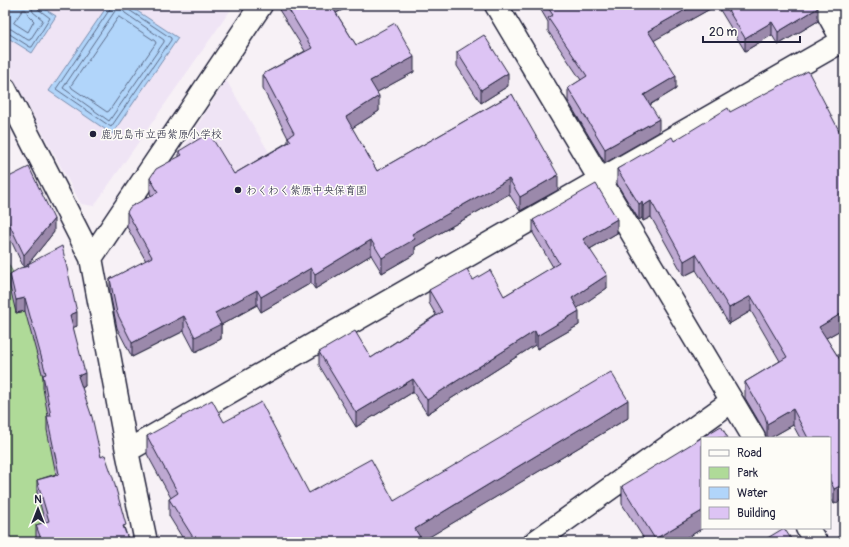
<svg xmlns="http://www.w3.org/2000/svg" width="849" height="547" font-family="Pangolin,'Klee One',sans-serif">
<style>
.built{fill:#efe4f5}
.green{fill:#afda98;stroke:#687e6a}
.water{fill:#b1d5fa;stroke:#788dae}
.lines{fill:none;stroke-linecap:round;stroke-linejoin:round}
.shore{stroke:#5b6a87;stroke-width:1}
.minor-casing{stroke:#22223b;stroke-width:25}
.minor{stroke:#fdfcf7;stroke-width:22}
.wall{fill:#bea9d2;stroke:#22223b}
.shaded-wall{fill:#9b89ab;stroke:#22223b}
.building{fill:#ddc4f4;stroke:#22223b}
.poi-dot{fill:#22223b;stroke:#fdfcf7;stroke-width:1.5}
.labels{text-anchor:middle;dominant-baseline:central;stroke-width:3;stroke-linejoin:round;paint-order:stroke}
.poi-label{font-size:11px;fill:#22223b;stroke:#fdfcf7;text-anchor:start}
</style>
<rect width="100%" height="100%" fill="#f7f1f6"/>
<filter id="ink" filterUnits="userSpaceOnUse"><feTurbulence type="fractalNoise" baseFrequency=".025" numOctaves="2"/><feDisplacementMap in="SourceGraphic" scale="8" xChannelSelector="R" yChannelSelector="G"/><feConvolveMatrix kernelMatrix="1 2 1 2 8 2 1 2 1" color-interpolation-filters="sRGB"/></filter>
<g filter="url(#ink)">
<path class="built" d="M5 5H234L94 206 81 204 5 63Z
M226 80 304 211 170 169Z"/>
<path class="green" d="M5 258 21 287 83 542H5Z"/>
<path class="water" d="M9 5H38L56 16 32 53 5 36V11Z
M108 5H128L178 38 112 134 49 91Z"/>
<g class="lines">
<path class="shore" d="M111 5 110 9 56 89 111 127 171 40V38L129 10 127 5
M116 5 115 11 63 88 109 121 164 42V40L125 13 122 9V5
M23 10H26L29 16 34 21 28 32 14 23Z
M119 17 155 41 156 43 109 111 107 112 72 88 71 86Z
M5 28 11 29 28 40H30L43 20 33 12 31 5
M5 33H8L30 47H32L50 18 38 9 36 5"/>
<g class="minor-casing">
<path id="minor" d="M496 5 754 438
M823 5 844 43
M5 89 91 258 127 451 146 542
M91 258 261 5
M127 451 844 40
M807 528 816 542
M535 542 732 401"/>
</g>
<use href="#minor" class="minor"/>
</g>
<path class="wall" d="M276 5H352L336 13 356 45 414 72 377 92 379 111 352 128 377 171 512 94 558 190 520 211 509 194 415 247V254L382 273 371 255 315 289 311 283 261 312 257 305 221 325V339L195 352 184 331 132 357 117 328 110 293V279L146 261 127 227V212L151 196 150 193V178L179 157V151L234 174 288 142V138L263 89V74L305 51Z
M538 5H816L818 21 778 45 772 35 745 51 717 5 654 40 676 89 650 105 659 132 605 163 568 101V88L581 80 548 31V22Z
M837 5H844V17Z
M457 52 508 86 481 103 457 66Z
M730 112 844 140V328L826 338 844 366V499L834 504 830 496V438H800L793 425 770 438H766L765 432 745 398V382L780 361 751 311 729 324 696 270 684 276 651 217 643 221 642 218 639 220 617 184V169L674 141Z
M5 179 54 232 28 264 77 326 73 327 85 386 82 388 101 457 129 542H38L36 538V525L45 522 37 493V480L56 474 47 430V416H48L43 388V377L25 311 16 313 10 287V274L24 268 5 228Z
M533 220 617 233 590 249 607 288 577 308 579 325 537 349 535 345 427 414 413 392 356 427 319 365V352L371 358 436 315 429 303V290L473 280 504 296 553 267 533 233Z
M628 418 422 541 423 542H185L169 516V499L171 498 147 454V436L224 422 309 493 394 501Z
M622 486 703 528 680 542H646L622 504Z"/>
<path class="shaded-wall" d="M329 5H351L329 17Z
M694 5H717L648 44V31Z
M818 8V21L778 45V32Z
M772 22V35L745 51V38Z
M414 57V72L370 96V81Z
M508 73V86L481 103V90Z
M676 76V89L644 108V95Z
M379 96V111L346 132V117Z
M659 119V132L605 163V149Z
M558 175V190L520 211V197Z
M509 179V194L415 247V254L382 273V258L412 234Z
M651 201V217L643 221V206Z
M642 202V218L639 220V204Z
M54 219V232L24 269V255Z
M617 219V233L583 253V239Z
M371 240V255L315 289V274Z
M696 254V270L684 276V261Z
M311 268V283L261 312V297Z
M607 275V288L572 312V298Z
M257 290V305L221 325V339L195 352V337L215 313Z
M751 296V311L729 324V308Z
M25 298V311L16 313V300Z
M579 311V325L537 349V336Z
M77 312V326L70 329V315Z
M844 312V328L819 342V327Z
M184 316V331L132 357V343Z
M535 331V345L427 414V400Z
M85 373V386L78 390V376Z
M413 379V392L356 427V413Z
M628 400V418L421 542 415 529Z
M793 409V425L770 438H767V424Z
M844 484V499L834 504V489Z
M702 511V528H703L680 542H655V539Z"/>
<path class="building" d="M286 5H331L356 45 395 23 414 57 370 81 379 96 346 117 377 171 512 94 558 175 520 197 509 179 412 234 415 239 382 258 371 240 315 274 311 268 261 297 257 290 215 313 221 324 195 337 184 316 132 343 117 313 110 279 152 257 127 212 130 207 158 192 150 178 156 169 182 155 179 151 209 133 234 174 291 141 288 137 294 133 263 74 312 48Z
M546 5H694L648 31 676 76 644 95 659 119 605 149 568 88 587 76 548 18 553 15Z
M725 5H816L818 8 778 32 772 22 745 38Z
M484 35 508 73 481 90 457 52Z
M808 71 844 140V312L819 327 844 366V484L834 489 830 480V438H808L793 409 767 424 765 416 745 382 787 357 751 296 729 308 696 254 684 261 651 201 643 206 642 202 639 204 617 169 672 137 674 141 728 108 730 112Z
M29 167 54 219 24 255 5 215V179Z
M596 184 617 219 583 239 607 275 572 298 579 311 537 336 535 331 427 400 413 379 356 413 319 352 355 331 371 358 442 312 429 290 467 269 473 280 490 270 504 296 559 263 533 220Z
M62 246 77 312 70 315 85 373 78 376 92 417 101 457 105 455 113 478 126 525 123 526 129 542H42L36 525 49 521 37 480 59 474 47 416H51L43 375 46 374 25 298 16 300 10 274 20 268 29 266 28 264Z
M611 372 628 400 415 529 423 542H196L169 499 178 493 147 436 212 400 224 422 261 402 309 493 371 459 394 501Z
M721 426 728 438H702V511L655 539 622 486Z
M784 528 793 542H761Z"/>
</g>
<g class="poi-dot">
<circle cx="93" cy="134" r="4"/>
<circle cx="238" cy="190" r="4"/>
</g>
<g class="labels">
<g class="poi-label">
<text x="101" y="134">鹿児島市立西紫原小学校</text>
<text x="246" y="190">わくわく紫原中央保育園</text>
</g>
</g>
<rect width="849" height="547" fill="none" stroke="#fdfcf7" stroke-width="20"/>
<rect x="10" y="10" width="829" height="527" fill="none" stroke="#22223b" stroke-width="1.5" filter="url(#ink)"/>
<rect x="701" y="437" width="130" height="92" fill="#fdfcf7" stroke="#a5a5ac"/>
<rect x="709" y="450" width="20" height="6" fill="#fdfcf7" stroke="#a5a5ac"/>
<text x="737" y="457" font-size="12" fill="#22223b">Road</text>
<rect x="709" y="467" width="20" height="12" fill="#afda98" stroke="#a5a5ac"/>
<text x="737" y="477" font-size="12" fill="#22223b">Park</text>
<rect x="709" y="487" width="20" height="12" fill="#b1d5fa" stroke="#a5a5ac"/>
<text x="737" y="497" font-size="12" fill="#22223b">Water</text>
<rect x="709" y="507" width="20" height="12" fill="#ddc4f4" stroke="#a5a5ac"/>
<text x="737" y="517" font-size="12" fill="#22223b">Building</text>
<g transform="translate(38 509)" stroke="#fdfcf7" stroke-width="3" paint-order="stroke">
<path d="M0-3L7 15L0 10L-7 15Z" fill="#22223b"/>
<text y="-6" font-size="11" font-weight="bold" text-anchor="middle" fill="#22223b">N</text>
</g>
<path d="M703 36v6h97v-6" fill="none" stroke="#22223b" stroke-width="2"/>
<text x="709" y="36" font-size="12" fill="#22223b" stroke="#fdfcf7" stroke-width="3" paint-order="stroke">20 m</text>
</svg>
